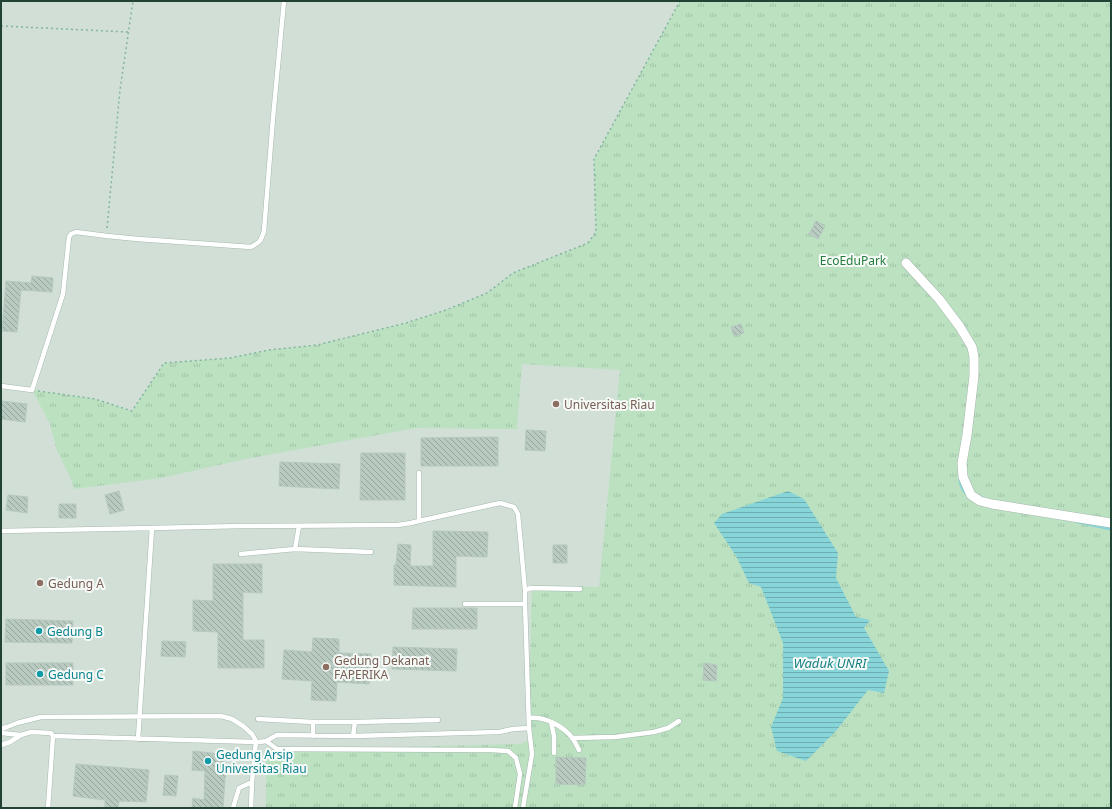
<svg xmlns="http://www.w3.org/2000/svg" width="1112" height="809" font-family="'Noto Sans',sans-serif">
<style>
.built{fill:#d2dfd7}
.park{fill:url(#park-tufts)}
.water{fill:url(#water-rules)}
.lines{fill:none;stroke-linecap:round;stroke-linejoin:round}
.stream{stroke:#87d5d8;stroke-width:3}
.building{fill:url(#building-back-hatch);stroke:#b5c9be}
.lane-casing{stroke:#a6b8af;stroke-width:5.5}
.street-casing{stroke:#a6b8af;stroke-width:10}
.path{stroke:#81b59e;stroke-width:1.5;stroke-dasharray:2 3;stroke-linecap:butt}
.lane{stroke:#fff;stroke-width:4.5}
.street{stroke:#fff;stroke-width:9}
.education-dot{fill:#8d6e63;stroke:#f5faf7;stroke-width:1.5}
.culture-dot{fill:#0f9aa8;stroke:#f5faf7;stroke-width:1.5}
.labels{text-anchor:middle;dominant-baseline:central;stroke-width:4;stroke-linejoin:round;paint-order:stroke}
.park-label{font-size:12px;fill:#277d3e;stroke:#f5faf7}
.education-label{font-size:12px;fill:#785e54;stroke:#f5faf7;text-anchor:start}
.culture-label{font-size:12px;fill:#0d838f;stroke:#f5faf7;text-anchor:start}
.water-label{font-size:13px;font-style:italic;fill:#157f84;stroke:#f5faf7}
</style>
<defs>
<pattern id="park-tufts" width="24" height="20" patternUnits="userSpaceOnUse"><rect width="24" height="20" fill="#bbe1c1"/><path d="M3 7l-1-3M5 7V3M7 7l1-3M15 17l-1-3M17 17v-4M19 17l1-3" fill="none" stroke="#a0c2a6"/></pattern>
<pattern id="water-rules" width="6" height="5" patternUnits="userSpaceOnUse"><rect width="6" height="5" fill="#87d5d8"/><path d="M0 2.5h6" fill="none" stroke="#6eaeb0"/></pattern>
<pattern id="building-back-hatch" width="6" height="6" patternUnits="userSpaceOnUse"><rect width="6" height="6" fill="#b9cac1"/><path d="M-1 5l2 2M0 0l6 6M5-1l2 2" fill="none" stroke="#96a69e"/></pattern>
</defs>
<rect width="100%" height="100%" fill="#e4efe8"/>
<path class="built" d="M1 1H1111V808H1Z"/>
<path class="park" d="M680 1H1111V808H266V750L521 744 528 740 532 585 599 587 620 370 522 364 517 429 416 428 246 459 161 478 74 489 70 477 57 451 50 424 32 390 95 399 132 411 164 363 230 358 269 350 317 345 406 323 446 310 487 293 513 273 588 243 596 232 594 159Z"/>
<path class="water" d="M788 491 804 499 838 553 836 578 856 617 870 620 864 628 889 671 884 693 868 690 836 731 806 761 777 751 771 727 783 698V643L761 587 749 583 736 556 714 523 722 514Z"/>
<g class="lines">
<path class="stream" d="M960 476C959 483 963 492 969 496
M1078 522 1111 529"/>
</g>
<path class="building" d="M816 221 825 226 818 239 809 234Z
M32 276 53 278 52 292 21 290 17 332 2 331 6 281 31 283Z
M741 324 744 333 734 336 731 327Z
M1 401 27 404 25 422 1 419Z
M526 430 546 431 545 451 525 450Z
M498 437V466H421V438Z
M361 453H405V500H360Z
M280 462 340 464 339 489 279 486Z
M119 491 124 510 110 514 105 495Z
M8 495 28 497 27 513 6 510Z
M59 504H76V518H59Z
M433 531 488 532 487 557 456 556V587L394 585V565H396L398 544 411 545 410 566H433Z
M553 545H567V563H553Z
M213 564H262V593L243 592V640H264V668H218V632L193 631V600L213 601Z
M413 608H477V629H412Z
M6 619 73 621 72 643 5 642Z
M313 638 339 639V653L371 654 369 684 337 682 336 701 311 700 312 681 282 679 284 650 312 652Z
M162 641 186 642 185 657 161 656Z
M393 647 457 649 456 671 392 669Z
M6 663H73V685H6Z
M704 663 717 665 716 681 703 680Z
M193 751 220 754 222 756 224 764H226L223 808H192L193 798 204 800 205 771 192 770Z
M556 757 586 758 585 785 556 784Z
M76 764 149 770 146 802 119 801 118 808H105V800L73 796Z
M165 775 178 776 176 796 163 795Z"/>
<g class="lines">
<g class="lane-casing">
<path id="lane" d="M1 386 32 390 63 294 69 237 71 234 76 232 107 236 138 239 251 247C260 242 261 241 264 231L273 118 284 1
M419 521 500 503 514 507 518 514 525 590
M1 531 152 528 242 526 398 525 411 523 419 521V473
M295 549 299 526
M241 554 295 549 371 552
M465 604H525L529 728 532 754 523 808
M525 604V590L531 588 580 589
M529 718C544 716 564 726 573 739 575 742 577 746 579 750
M258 719 313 722H355L438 720
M551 722 554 736V753
M1 729 7 727 17 723 41 717 221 716 232 719 243 726 252 734 256 741 252 782 251 808
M1 733 21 735
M313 736V722
M353 736 355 722
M572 738 615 737 654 732 668 728 679 721
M138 739 152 528
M266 741 277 749 491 750 508 751 516 758 520 774 515 808
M1 745 10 742 21 735 31 732 51 733 53 736 260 742 266 741 277 735 353 736 499 732 513 729 529 728
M48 808 53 736
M233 808 239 788 252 782"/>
</g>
<g class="street-casing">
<path id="street" d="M906 263 939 299 960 327 972 347 974 357V376L967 435 962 463 963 477 971 495 980 501 992 504 1111 523"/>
</g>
<path class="path" d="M1 26 128 32
M107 228 120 90 133 1
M38 391 95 399 132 411 164 363 230 358 269 350 317 345 406 323 446 310 487 293 513 273 588 243 596 232 594 159 680 1"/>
<use href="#lane" class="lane"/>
<use href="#street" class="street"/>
</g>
<g class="education-dot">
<circle cx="556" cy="404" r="4"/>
<circle cx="40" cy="583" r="4"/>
<circle cx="326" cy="667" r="4"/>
</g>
<g class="culture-dot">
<circle cx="39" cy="631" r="4"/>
<circle cx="40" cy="674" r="4"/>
<circle cx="208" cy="761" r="4"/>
</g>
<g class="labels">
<g class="park-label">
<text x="853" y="260">EcoEduPark</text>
</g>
<g class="education-label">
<text x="564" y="404">Universitas Riau</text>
<text x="48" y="583">Gedung A</text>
<text x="334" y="660">Gedung Dekanat<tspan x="334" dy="14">FAPERIKA</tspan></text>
</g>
<g class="culture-label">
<text x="47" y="631">Gedung B</text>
<text x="48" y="674">Gedung C</text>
<text x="216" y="754">Gedung Arsip<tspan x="216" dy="14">Universitas Riau</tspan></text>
</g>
<g class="water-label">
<text x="830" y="663">Waduk UNRI</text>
</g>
</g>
<rect width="1112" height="809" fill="none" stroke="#214235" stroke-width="4"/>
</svg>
